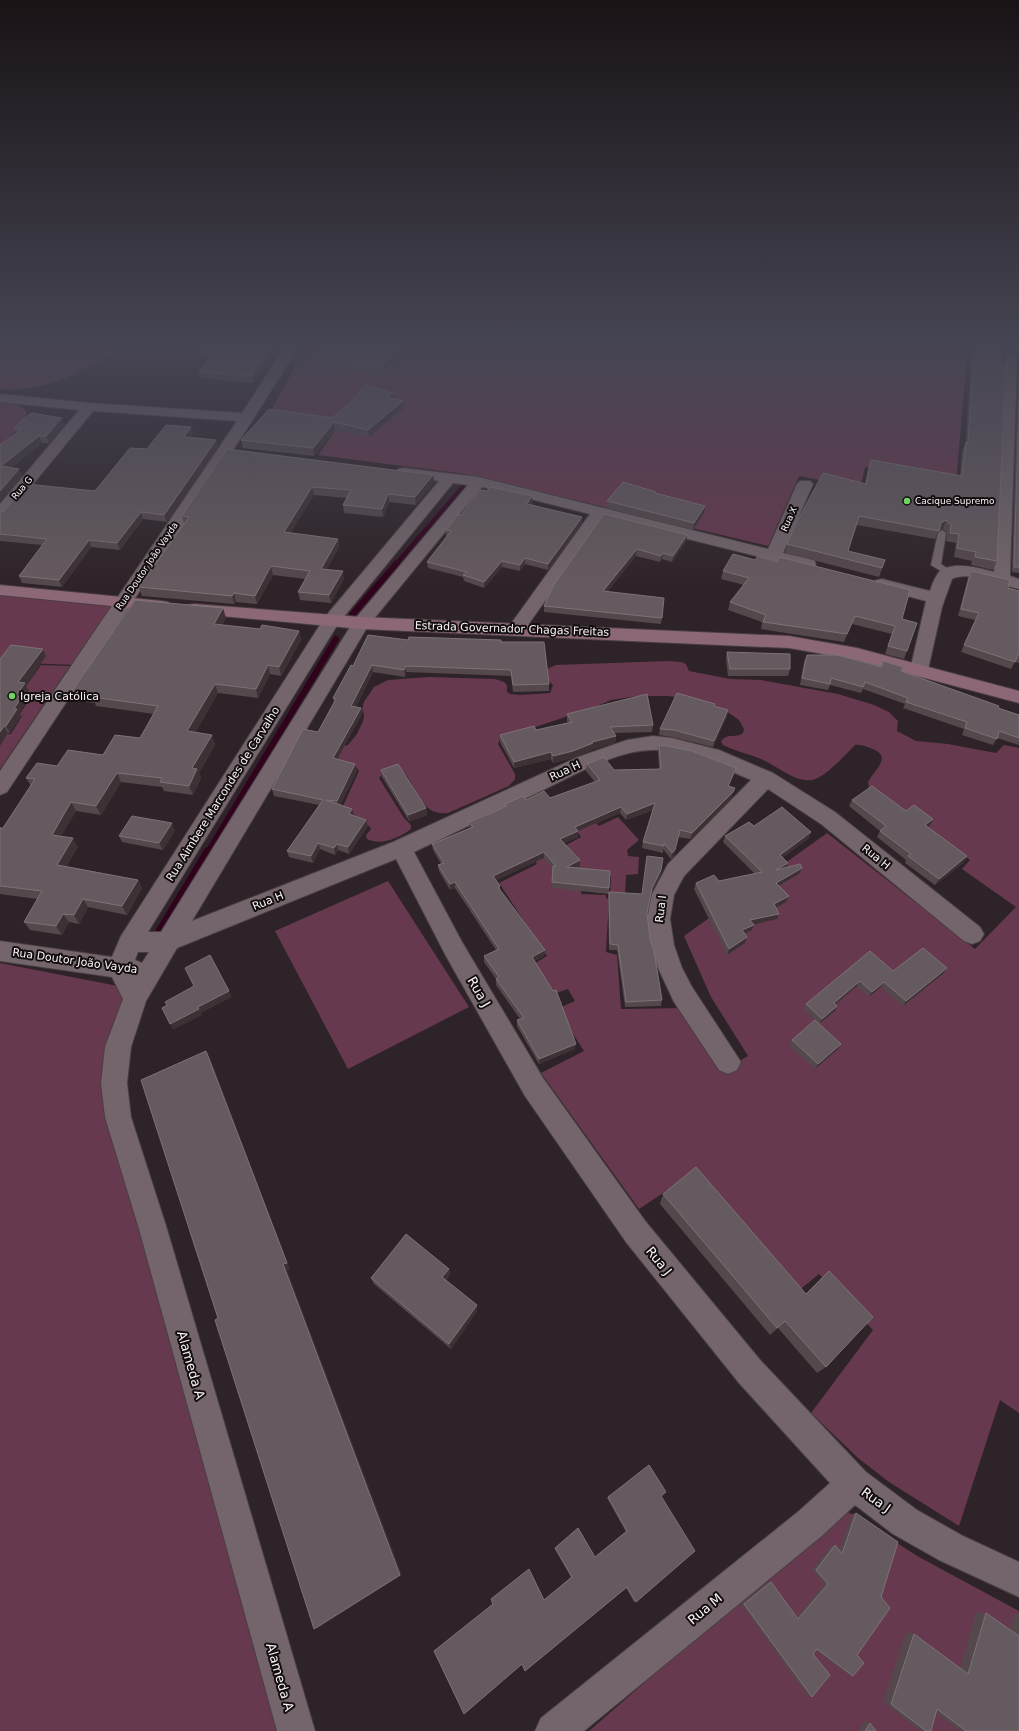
<svg xmlns="http://www.w3.org/2000/svg" width="1019" height="1731" font-family="'DejaVu Sans',sans-serif">
<style>
.green{fill:#67394e}
.lines{fill:none;stroke-linecap:round;stroke-linejoin:round}
.stream-far2{stroke:#30021c;stroke-width:4.5}
.stream-far1{stroke:#30021c;stroke-width:6}
.stream{stroke:#30021c;stroke-width:8}
.service-casing{stroke:#483f42;stroke-width:2}
.minor-casing{stroke:#483f42;stroke-width:2}
.secondary-casing{stroke:#483f42;stroke-width:2}
.service{fill:#73656b;fill-rule:evenodd}
.minor{fill:#73656b;fill-rule:evenodd}
.secondary{fill:#8c6778;fill-rule:evenodd}
.wall{fill:#54484d}
.shaded-wall{fill:#3d3136}
.building{fill:#655a5f;stroke:#7d7276}
.poi-dot{fill:#6ed360;stroke:#130e10;stroke-width:1.5}
.labels{text-anchor:middle;dominant-baseline:central;stroke-width:4;stroke-linejoin:round;paint-order:stroke}
.far-street-label{font-size:9px;fill:#faf2f5;stroke:#130e10}
.far-poi-label{font-size:9px;fill:#faf2f5;stroke:#130e10;text-anchor:start}
.street-label{font-size:11px;fill:#faf2f5;stroke:#130e10}
.poi-label{font-size:11px;fill:#faf2f5;stroke:#130e10;text-anchor:start}
.near-street-label{font-size:13px;fill:#faf2f5;stroke:#130e10}
</style>
<rect width="100%" height="100%" fill="#2e2328"/>
<path class="green" d="M0 344H127C85 369 51 393 0 389Z
M308 344H1019V353L968 345 956 483 865 467 860 488 799 476 768 546 465 474 318 455 339 425 269 414Z
M0 401 18 404 27 412 23 424 0 446Z
M0 593 115 604 75 665 0 662Z
M668 661 681 662 686 664 689 671 730 679 761 680 838 694 874 705 889 712 898 721 897 731 916 741 948 744 996 753 1004 745 1019 748V1413L1000 1400 959 1526 889 1482 858 1458 811 1413 873 1330 819 1274 797 1292 693 1173 639 1209 541 1073 584 1051 557 1009 575 1001 568 989 553 994 527 968 547 956 499 883 537 864 530 854 561 848 581 837 576 830 595 822 599 826 618 817 639 840 627 850 628 856 639 857 638 874 626 875 625 896H610L611 876 583 873 581 894 606 895V898L609 899 606 952 617 955 621 1009 686 1008 725 1069 748 1056 711 997 684 936 827 833 975 949 1016 907 962 869 970 860 912 820 902 808 869 788 868 782C875 769 894 756 870 748 865 746 860 744 855 745 845 755 826 777 812 780 795 783 776 765 761 759 749 754 735 751 723 745L721 742C726 732 736 739 743 733L744 729 739 720 723 709 702 700 668 696H637L611 700 595 707 500 739 498 744 515 774V779L509 786 448 813C421 817 417 786 402 770 395 767 384 772 379 778L404 818 411 825V829C399 838 381 846 367 839L366 835 371 829 370 827 343 806 359 771C355 763 343 764 337 757L344 746 348 745 357 734 363 721 364 715 362 709 364 702 374 687 388 680 428 677 495 679 504 682 507 685V692L510 694 520 695 550 693 553 685 548 680 546 672 549 668 556 665Z
M41 665 70 666 0 769V746L7 734H11L22 716 19 715 27 703 22 702 29 689H24Z
M388 881 469 1007 348 1069 275 931Z
M0 963 128 988C117 1020 99 1055 101 1089L279 1731H0Z
M843 1509 919 1557 1019 1611V1731H589Z"/>
<g class="lines">
<path class="stream-far2" d="M396 564 469 480"/>
<path class="stream-far1" d="M352 615 397 563
M208 852 336 639"/>
<path class="stream" d="M155 939 208 851"/>
<g class="service-casing">
<path id="service" d="M942 530 946 533 941 564 954 573 949 576 931 565 938 533Z"/>
</g>
<g class="minor-casing">
<path id="minor" d="M287 344H300L254 418 7 792 0 795V771L237 421 93 411 6 517 0 519V504L79 410 0 402V394L89 403 242 413Z
M1011 355 1017 359 1010 576 1019 579V589C1002 585 967 570 952 579L942 607 928 670 926 674 919 676 912 674 910 670 926 601 876 588 874 584 876 580 882 579 930 591C932 585 935 576 940 571 955 561 979 568 994 572L1005 359Z
M403 468 479 477 768 549 797 484 800 481H810L813 484 783 553 814 560 816 564 814 568 808 569 604 518 523 632 517 634 511 632 508 628 590 514 482 487 368 626 192 921 393 842 578 757 627 740 653 736 672 738 719 750 773 773 835 812 980 927 984 934 980 941 972 944 964 941 821 824 768 789 684 876 674 895 670 919 674 945 682 968 692 987 741 1062 737 1070 728 1074 719 1070 674 1002 659 970 650 945 647 919 652 894 668 864 751 780C721 767 688 750 653 750 617 750 575 775 543 790 500 811 457 831 414 852L462 942 543 1078 646 1222 761 1361 866 1472 917 1510 963 1536 1019 1562V1597L939 1560 893 1534 855 1505 823 1535 584 1731H535L541 1718 799 1511 830 1483 739 1383 626 1242 525 1096 446 956 396 859 177 948 146 1001 131 1047 127 1083 131 1117 167 1229 315 1731H277L139 1229 105 1117 101 1083 105 1047 123 999 112 977 0 961V941L112 957 121 936 325 617 439 481 398 475 396 472 398 469ZM453 483 468 485 355 619 161 932H148L338 624ZM138 952H149L142 963 135 960Z"/>
</g>
<g class="secondary-casing">
<path id="secondary" d="M0 585 162 601 168 602 171 606 168 610 162 611 0 595Z
M194 604 361 617 789 636 857 648 1019 691V703L857 660 789 648 361 629 188 613 185 609 188 605Z"/>
</g>
<use href="#service" class="service"/>
<use href="#minor" class="minor"/>
<use href="#secondary" class="secondary"/>
</g>
<path class="wall" d="M189 344H279L253 383 200 378 199 372 210 357 201 356 200 350 201 347V345Z
M324 344H411L383 374 340 372 339 367 318 366 317 358Z
M980 346 999 351 1001 365 997 561 993 570 971 565 972 561 954 557 956 543 946 541 947 533 943 529 938 531 935 539 857 525 848 551 885 560 879 577 785 553 787 544 865 484 868 469 871 460 960 475 962 451 966 442 971 360 974 352 977 353Z
M1019 374V573L1012 572 1018 376Z
M393 398 403 401 404 408 369 437 335 430 314 456 243 448 241 440 332 418Z
M64 425 49 443H42L11 468 19 469 22 476 0 502 16 433 14 428Z
M191 427 193 434 191 437 216 440 218 447 167 522 143 519 120 550 91 547 62 587 22 583 19 576 42 545 0 541V512L95 491 147 449Z
M227 449 433 475 434 483 416 505 389 502 383 517 344 513 343 505 347 498 314 495 290 533 338 539 339 547 327 569 344 579 331 603 300 600 298 592 306 579 273 575 257 604 236 602 234 604 142 596 139 587 184 524 182 516Z
M656 492V494L704 513 693 530 606 508 607 501Z
M532 502 531 504 582 524 548 570 525 564 520 571 502 567 484 588 464 581 463 577 428 568 427 562 447 536H446V530L461 515Z
M604 514 687 535 686 541 672 562 662 559 660 562 636 556 607 592 662 618 661 624 544 612V606Z
M723 571 902 619 907 651 904 659 885 654 892 634 852 624 844 642 761 629 762 622 728 610 730 602 744 585 721 579Z
M971 571 1008 588 1019 591V663L1015 662 1011 669 961 652 975 620 958 616 968 578Z
M226 618 222 625 260 629 299 631 301 640 281 676 270 674 258 698 218 693 195 733 212 735 215 745 199 773 201 778 193 795 164 791 162 787 121 782 101 815 76 811 61 836 78 847 66 866 138 880 142 888 127 915 88 907 79 924 69 922 62 935 30 930 24 922 37 899 0 894V828H3L31 786 26 778 57 766 103 755 140 738 154 714 96 706 95 703 76 701 72 691Z
M408 640 501 642 549 684V691L513 692 511 676 406 672 405 677 373 672 356 707 361 708 362 714 337 759 357 771 340 805 368 826 349 854 338 850 335 855 320 849 313 863 289 857 287 851 319 805 274 796 272 789 318 732 334 702 333 698 353 666Z
M43 649 46 656 26 685 28 690 24 698 26 703 19 713 21 716 10 733H8L0 745V659Z
M727 652 790 669 788 676H728L726 659Z
M807 655 881 667 883 661 901 671 998 708 1019 715V745L997 738 993 745 962 735 964 729 903 708 905 704 863 689 861 693 830 685 828 690 800 685 804 661Z
M715 704V706L727 716 713 747 672 737 659 735 660 729Z
M567 714 653 725 652 732 614 733 616 736 615 743 593 749 592 750 572 758 553 763 551 759 514 768 500 742V735L536 730 568 723 567 721Z
M659 745 736 768 734 774 729 786 735 788 731 798 690 839 678 837 674 856 671 859 663 849V853L642 848 643 842 653 810 626 820 620 813 578 831V837L564 843 580 860V866L577 868 609 888V894L552 888 553 869 544 858 496 880 500 886V890L545 950 544 956 534 961 575 1049 539 1064 517 1026V1020L520 1019 496 985V979L484 962V956L496 950 455 888 450 890 439 871 438 865 441 864 433 850 432 844 470 828 469 822 496 811 505 807V804L526 800 550 798 595 782 586 771 587 764 614 770 659 769 658 752Z
M381 770 426 808 427 815 409 821 382 777Z
M852 800 906 811 933 819 930 826 927 827 967 856 963 863 935 885 905 863 906 860 877 837 880 831 849 806Z
M754 826 809 838 782 858 788 863 786 867 802 868 799 874 779 886 789 896 786 902 776 908 779 914 777 919 754 924 752 930 745 934 747 937 745 943 727 955 694 889 696 883 719 881 755 874 723 842 725 836Z
M175 830 163 850 122 842 119 836Z
M661 870 660 876 651 894 647 913 650 939 662 1000 661 1006 625 1007 617 950H609L608 898 609 892 641 894Z
M870 951 893 971 944 973 903 1006 881 987 869 997 857 986 836 1004 835 1011 819 1024 803 1009 806 1004Z
M792 1040 841 1044 838 1049 815 1069 789 1046Z
M663 1194 806 1294 826 1367 817 1373 778 1328 770 1335 660 1204Z
M449 1269 450 1274 446 1280 477 1311 451 1349 374 1284 371 1278Z
M661 1496 636 1602H634L626 1588 544 1600 571 1577 555 1549 578 1528 595 1557 626 1532 607 1498 608 1497Z
M856 1513 857 1655 853 1676 849 1675 816 1650 813 1654 812 1697 808 1696 741 1604 768 1582H771L797 1617 824 1584 812 1570 831 1546 835 1545 839 1551 852 1514Z
M976 1613H986L1010 1630 1014 1614H1019V1731H960L936 1713 931 1731H921L883 1702 906 1633 914 1634 960 1668Z
M865 1721 870 1723 876 1731H858Z"/>
<path class="shaded-wall" d="M273 344H279L253 383 252 376Z
M403 344H411L383 374 382 366Z
M393 393 394 400 387 397Z
M403 401 404 408 369 437 368 430Z
M62 418 64 425 49 443 46 436Z
M334 422 335 430 314 456 313 448Z
M191 427 193 434 186 443 184 437Z
M39 436 42 443 4 473 1 466Z
M216 440 218 447 167 522 164 515Z
M19 469 22 476 0 502V491Z
M433 475 434 483 416 505 415 497Z
M312 487 314 495 286 541 284 532Z
M388 494 389 502 383 517 382 509Z
M532 496V502L527 510V504Z
M705 506 704 513 693 530 694 523Z
M141 512 143 519 120 550 117 543Z
M582 517V524L548 570V564Z
M946 520 943 529 938 531 941 523Z
M687 535 686 541 672 562 673 556Z
M338 539 339 547 323 577 321 569Z
M89 540 91 547 62 587 59 580Z
M637 549 636 556 602 598 603 591Z
M663 553 662 559 660 562 661 556Z
M525 558V564L520 571V565Z
M502 561V567L484 588V582Z
M271 566 273 575 257 604 255 596Z
M343 571 344 579 331 603 329 595Z
M234 593 236 602 234 604 232 596Z
M223 608 226 618 217 633 214 624Z
M855 616 852 624 844 642 847 634Z
M299 631 301 640 281 676 279 667Z
M43 649 46 656 26 685 28 690 24 698 26 703 19 713 21 716 10 733 6 726 14 709 18 682Z
M268 665 270 674 258 698 256 689Z
M372 665 373 672 353 713 351 706Z
M406 666V672L405 677 404 670Z
M215 684 218 693 191 740 187 731Z
M361 708 362 714 334 765 333 758Z
M728 710 727 716 713 747 714 741Z
M4 726 8 733 0 745V732Z
M212 735 215 745 199 773 201 778 193 795 189 786 192 768Z
M616 736 615 743 593 749 592 750 572 758 553 763V756L592 742Z
M551 752V759L514 768V762Z
M355 764 357 771 338 808 337 801Z
M736 768 734 774 727 792 728 786Z
M117 773 121 782 101 815 96 806Z
M735 788 731 798 690 839 692 833Z
M71 802 76 811 57 844 52 835Z
M655 803 654 809 626 820 627 814Z
M621 807 620 813 578 831V837L560 845V839L575 827Z
M426 808 427 815 409 821 408 815Z
M352 809 354 815 349 814Z
M933 819 930 826 921 832 925 825Z
M366 820 368 826 349 854 348 847Z
M172 823 175 830 163 850 159 843Z
M811 832 809 838 778 861 780 855Z
M678 837 674 856 671 859 672 853Z
M73 838 78 847 63 873 57 865Z
M318 843 320 849 313 863 311 856Z
M337 844 338 850 335 855 334 848Z
M544 852V858L493 882V876Z
M967 856 963 863 935 885 939 879Z
M580 860V866L567 873V867Z
M788 863 786 869 776 870Z
M802 868 799 874 773 889 776 883Z
M661 870 660 876 651 894 652 888Z
M138 880 142 888 127 915 122 906Z
M455 882V888L450 890V884Z
M789 896 786 902 772 910 774 904Z
M83 899 88 907 79 924 74 915Z
M63 914 69 922 62 935 56 926Z
M779 914 777 919 748 926 750 920Z
M754 925 752 930 740 936 742 930Z
M747 937 745 943 727 955 729 949Z
M545 950 544 956 532 962V957Z
M947 968 944 973 903 1006 906 1001Z
M860 981 857 986 831 1008 834 1003Z
M884 982 881 987 869 997 872 992Z
M229 991 232 997 201 1013 202 1015 173 1030 170 1024 198 1007Z
M837 1006 835 1011 819 1024 822 1019Z
M576 1044 575 1049 539 1064V1059Z
M841 1044 838 1049 815 1069 818 1064Z
M206 1051 211 1060 290 1269 287 1270 402 1575 318 1628 314 1629 283 1264Z
M449 1269 450 1274 443 1283 442 1277Z
M477 1305V1311L451 1349 449 1344Z"/>
<path class="building" d="M204 344H273L252 376 199 372 215 351 200 350Z
M324 344H403L382 366 339 364 341 359 317 358Z
M980 346 999 348V351L1002 352 1001 365 1006 366 997 561 975 557 976 552 957 548 959 534 950 533 951 525 946 520 941 523 939 531 859 516 848 551 885 560 882 568 787 544 798 520 823 473 866 484 871 460 962 476 966 442 968 443 974 352 979 353Z
M366 385 393 393 387 397 403 401 368 430 334 422 313 448 241 440 269 409 332 418 351 402Z
M1019 404V567H1014Z
M31 413 62 418 46 436H39L1 466 19 469 0 491V445L21 429 14 428Z
M166 425 191 427 184 437 216 440 164 515 141 512 117 543 89 540 59 580 19 576 47 539 0 534V512L4 511 26 484 95 491 130 448 147 449Z
M227 449 433 475 415 497 388 494 382 509 343 505 351 490 312 487 284 532 338 539 321 569 343 571 329 595 298 592 310 571 271 566 255 596 234 593 232 596 139 587 189 517 182 516Z
M623 482 656 492 655 493 705 506 694 523 607 501Z
M490 487 532 496 527 504 582 517 548 564 525 558 520 565 502 561 484 582 463 575 467 572 427 562 451 531 446 530 457 515H461L480 490 487 491Z
M604 514 687 535 673 556 663 553 661 556 637 549 603 591 664 598 662 618 544 606 553 586Z
M733 554 755 560 758 556 777 562 779 557 910 590 902 619 917 623 907 651 888 646 895 626 855 616 847 634 763 622 766 615 730 602 749 578 723 571Z
M971 571 1010 580 1008 588 1019 591V655L1018 654 1015 662 964 645 979 613 961 609Z
M135 600 223 608 214 624 260 629 262 625 299 631 279 667 268 665 256 689 215 684 187 731 212 735 192 768 197 769 189 786 160 782 162 778 117 773 96 806 71 802 52 835 73 838 57 865 138 880 122 906 83 899 74 915 63 914 56 926 24 922 42 891 0 886V828H3L35 779 26 778 37 763 57 766 68 750 103 755 115 735 140 738 158 706 92 697 93 694 72 691Z
M368 635 408 640 409 637 501 640V642H544L549 684 513 685 511 670 406 666 404 670 372 665 351 706 361 708 333 758 355 764 337 801 326 800 352 809 349 814 366 820 348 847 337 844 334 848 318 843 311 856 287 851 323 800 272 789 303 729 318 732 336 699 333 698 351 665 353 666Z
M11 645 43 649 18 682 25 683 16 696H22L14 709H17L6 726H4L0 732V659Z
M727 652 790 654V669H730Z
M807 655H837L882 667 883 661 903 667 901 671 999 706 998 708 1019 715V738L999 731 997 739 965 728 967 722 906 702 908 698 865 682 863 687 831 678 830 684 802 678Z
M677 693 715 704 714 706 728 710 714 741 674 730 660 729Z
M647 694 653 725 610 727 616 736 592 742 593 743 573 751 553 756 551 752 514 762 500 735 534 726 536 730 572 722 567 714Z
M659 745 667 746 692 751 736 768 728 786 735 788 733 792 692 833 680 830 675 850 672 853 664 843V846L643 842 655 803 627 814 621 807 575 827 578 831 560 839 580 860 567 867 610 871 609 888 552 882 553 866H556L544 852 493 876 500 886 498 887 545 950 532 957 553 991 556 990 576 1044 539 1059 517 1020 524 1018 496 979 499 977 484 956 499 949 455 882 450 884 438 865 444 863 432 844 473 827 469 822 496 811 506 806 505 804 523 796 526 800 544 791 550 798 600 780 587 764 604 757 614 770 661 769Z
M398 764 426 808 408 815 381 770Z
M872 786 906 811 914 805 933 819 925 825 967 856 939 879 908 856 911 854 880 831 886 826 852 800Z
M782 807 811 832 780 855 788 863 776 870 800 864 802 868 776 883 789 896 774 904 779 914 750 920 754 925 742 930 747 937 729 949 696 883 714 875 719 881 762 872 725 836 749 822 754 826Z
M132 816 172 823 159 843 119 836Z
M647 856 663 858 661 870 652 888 647 913 650 939 654 951 662 1000 626 1002 618 945 610 944 609 892 642 894Z
M923 948 947 968 906 1001 884 982 872 992 860 981 834 1003 837 1006 822 1019 806 1004 870 951 893 971Z
M210 955 229 991 198 1007 199 1009 170 1024 162 1008 167 1005 165 1002 194 986 185 968Z
M815 1020 841 1044 818 1064 792 1040Z
M206 1051 287 1263 283 1264 400 1575 314 1629 215 1320 218 1318 141 1080Z
M696 1167 806 1294 829 1271 873 1317 826 1367 785 1321 777 1328 663 1194Z
M406 1234 449 1269 442 1277 477 1305 449 1344 371 1278Z
M649 1465 666 1492 661 1496 695 1551 636 1602 627 1587 525 1671 522 1664 464 1714 434 1651 493 1604 491 1599 529 1569 544 1600 572 1577 555 1548 578 1528 595 1557 627 1531 608 1497Z
M856 1513 898 1542 881 1597 890 1608 857 1655 864 1663 853 1676 817 1649 813 1654 830 1675 812 1697 744 1604 771 1582 798 1619 828 1584 816 1570 835 1545 842 1554Z
M986 1613 1019 1636V1635V1731H966L937 1709 931 1731H926L891 1704 914 1634 968 1674Z
M870 1723 876 1731H865Z"/>
<linearGradient id="sky" x2="0" y2="1"><stop stop-color="#191316"/><stop offset="0.59" stop-color="#464553"/><stop offset="1" stop-color="#464553" stop-opacity="0"/></linearGradient>
<rect width="1019" height="587" fill="url(#sky)"/>
<g class="poi-dot">
<circle cx="907" cy="501" r="4"/>
<circle cx="12" cy="696" r="4"/>
</g>
<g class="labels">
<g class="far-street-label">
<text transform="translate(22 488) rotate(-50)">Rua G</text>
<text transform="translate(789 519) rotate(-66)">Rua X</text>
<text transform="translate(147 566) rotate(-56)">Rua Doutor João Vayda</text>
</g>
<g class="far-poi-label">
<text x="915" y="501">Cacique Supremo</text>
</g>
<g class="street-label">
<text transform="translate(512 629) rotate(2)">Estrada Governador Chagas Freitas</text>
<text transform="translate(565 771) rotate(-25)">Rua H</text>
<text transform="translate(223 794) rotate(-58)">Rua Aimbere Marcondes de Carvalho</text>
<text transform="translate(876 857) rotate(39)">Rua H</text>
<text transform="translate(268 901) rotate(-22)">Rua H</text>
<text transform="translate(661 909) rotate(-83)">Rua I</text>
<text transform="translate(75 961) rotate(8)">Rua Doutor João Vayda</text>
</g>
<g class="poi-label">
<text x="20" y="696">Igreja Católica</text>
</g>
<g class="near-street-label">
<text transform="translate(479 992) rotate(60)">Rua J</text>
<text transform="translate(659 1261) rotate(51)">Rua J</text>
<text transform="translate(191 1365) rotate(74)">Alameda A</text>
<text transform="translate(876 1500) rotate(36)">Rua J</text>
<text transform="translate(705 1609) rotate(-40)">Rua M</text>
<text transform="translate(280 1677) rotate(74)">Alameda A</text>
</g>
</g>
</svg>
